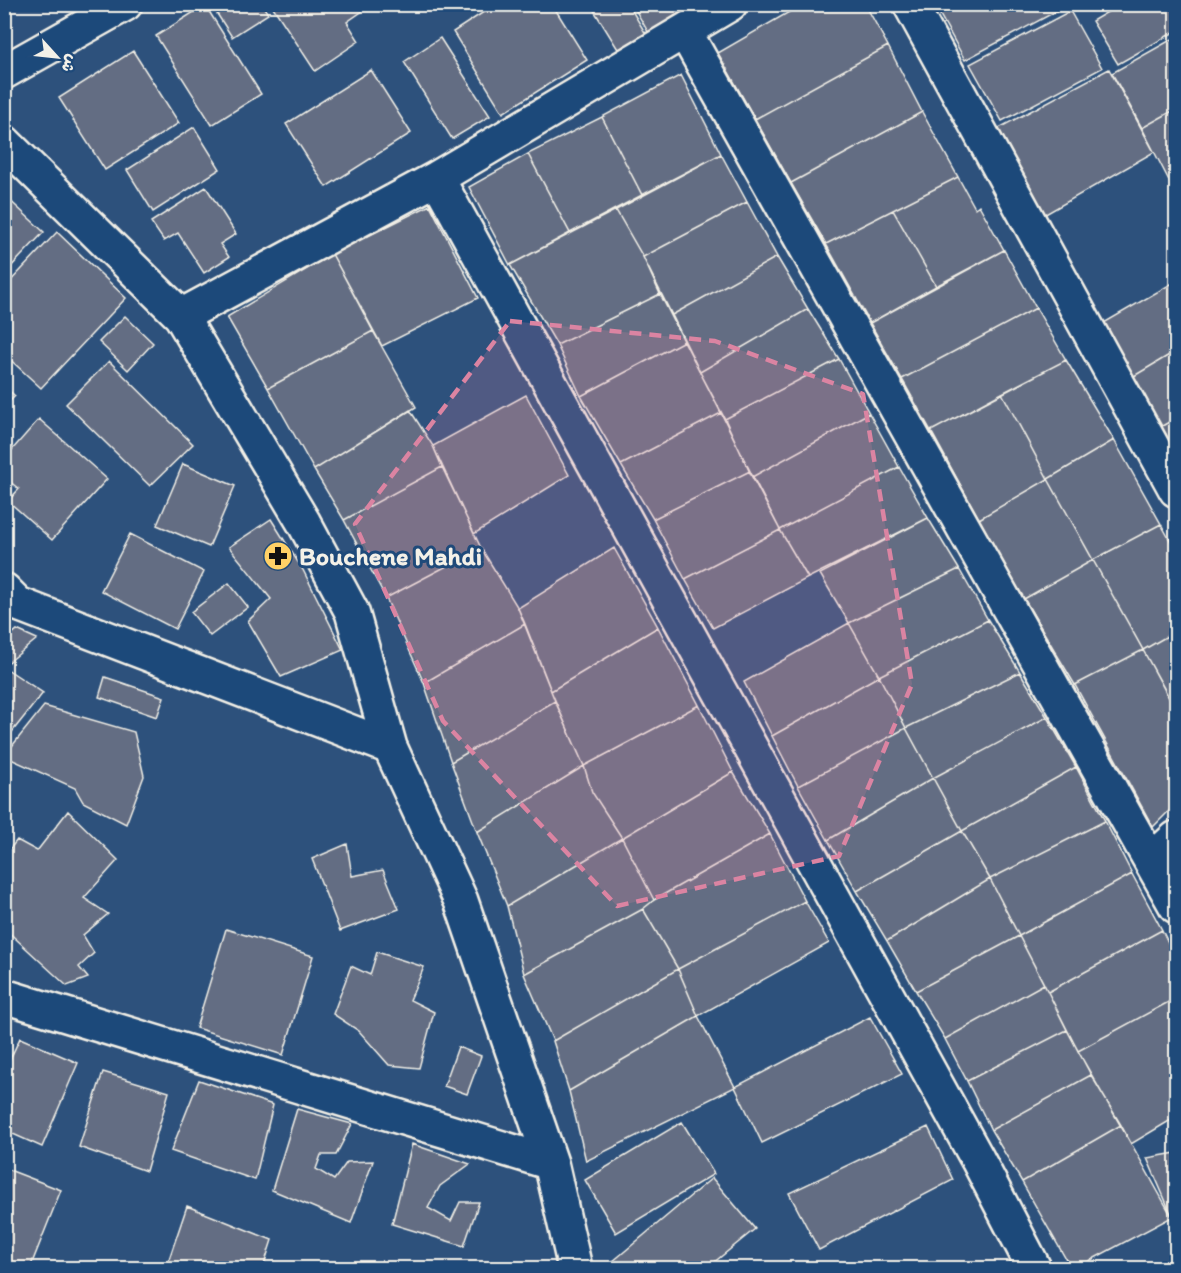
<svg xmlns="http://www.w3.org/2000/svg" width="1181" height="1273" font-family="Itim,'Playpen Sans Arabic',sans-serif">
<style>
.building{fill:#636d83;stroke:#f4f1e8;stroke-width:1.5}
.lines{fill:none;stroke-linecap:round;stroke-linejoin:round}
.minor-casing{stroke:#f4f1e8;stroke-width:38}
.minor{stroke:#1f4a7a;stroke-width:33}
.marked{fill:#db84a2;fill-opacity:0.2;stroke:#db84a2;stroke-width:4.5;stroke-dasharray:12 8;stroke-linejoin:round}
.labels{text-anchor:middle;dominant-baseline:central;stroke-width:6;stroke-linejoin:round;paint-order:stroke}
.poi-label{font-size:26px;font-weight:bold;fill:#f4f1e8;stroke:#1f4a7a;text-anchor:start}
</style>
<rect width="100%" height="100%" fill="#2d517c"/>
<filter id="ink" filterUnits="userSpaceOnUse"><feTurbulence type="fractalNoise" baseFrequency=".0167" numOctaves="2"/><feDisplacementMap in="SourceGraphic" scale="12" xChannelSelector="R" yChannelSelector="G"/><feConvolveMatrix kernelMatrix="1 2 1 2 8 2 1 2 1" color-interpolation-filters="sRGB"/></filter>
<g filter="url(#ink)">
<path class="building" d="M214 4H262L268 14 232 37 212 6Z
M271 4H365L367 8 347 22 359 41 315 71Z
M496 4H552L587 60 503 113 453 32Z
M590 4H628L646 34 619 51Z
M632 4H708L651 37Z
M803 4H865L888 46 755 119 718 53Z
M953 4H1067L1068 5 965 60 939 13Z
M1121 4H1176V31L1118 64 1092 21Z
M205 5 261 94 212 125 156 36Z
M1070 11 1102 68 1002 121 970 64Z
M1176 37V109L1142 128 1112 73Z
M440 38 490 116 452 139 404 62Z
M888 46 922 112 791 183 755 119Z
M133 51 179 123 105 170 59 98Z
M1109 69 1154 152 1044 215 997 129Z
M371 70 411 133 326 187 286 124Z
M681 75 721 154 642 195 602 117Z
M1176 109V194L1142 128Z
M922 112 958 177 826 244 791 183Z
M602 117 642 195 570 233 528 154Z
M194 127 220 169 153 212 127 170Z
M528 154 570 233 510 265 469 187Z
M721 154 747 202 643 257 616 210Z
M958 177 975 208 979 205 1004 250 936 286 893 210Z
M206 187 236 234 220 244 229 257 204 273 178 233 164 241 151 222Z
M4 195 44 232 4 274Z
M747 202 777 257 672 315 643 257Z
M430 205 478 298 382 346 332 254Z
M616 210 643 257 660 294 557 345 510 265Z
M893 210 936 286 870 323 826 244Z
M57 232 126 298 41 388 4 354V288Z
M1004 250 1036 308 902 379 870 323Z
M332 254 373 331 268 388 227 317Z
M777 257 808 309 700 372 672 315Z
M1176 281V351L1129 379 1102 324Z
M660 294 684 341 581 396 557 345Z
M1036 308 1066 360 931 431 902 379Z
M808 309 839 359 725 419 700 372Z
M125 316 153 343 128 370 99 342Z
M373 331 416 407 314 470 268 388Z
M684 341 721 413 621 465 581 396Z
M1176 351V418L1157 429 1129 379Z
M839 359 869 413 752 477 725 419Z
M1066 360 1114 440 1048 479 1002 393Z
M109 361 193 444 150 486 66 404Z
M4 386 15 396 4 407Z
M1002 393 1048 479 979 519 931 431Z
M526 395 569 475 474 534 433 446Z
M410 410 433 446 442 467 344 520 314 470Z
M721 413 750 471 653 519 621 465Z
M869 413 899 467 780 530 752 477Z
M1176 418V463L1157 429Z
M39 419 107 479 52 540 8 501 19 489 4 477V459Z
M1114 440 1161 524 1093 560 1048 479Z
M183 464 235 486 209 547 157 525Z
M442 467 481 548 386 598 344 520Z
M899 467 928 518 808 578 780 530Z
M750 471 780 530 685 579 653 519Z
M1048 479 1093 560 1024 599 979 519Z
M928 518 959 569 849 623 820 574Z
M271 519 303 570 343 650 281 677 248 621 271 599 229 547Z
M1161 524 1176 551V631L1143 650 1093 560Z
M780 530 808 578 713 628 685 579Z
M130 534 204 572 175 629 101 591Z
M481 548 518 608 525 624 424 683 386 598Z
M614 548 658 627 551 691 518 608Z
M1093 560 1143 650 1075 685 1024 599Z
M959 569 988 620 879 676 849 623Z
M229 583 248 607 210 636 191 612Z
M988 620 1020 672 906 728 879 676Z
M849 623 879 676 772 736 744 682Z
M525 624 555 701 451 762 424 683Z
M658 627 699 705 584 766 551 691Z
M17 630 37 639 4 666V641Z
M1176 631V707L1175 708 1143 650Z
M1143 650 1176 711V804L1153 827 1075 685Z
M4 667 43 693 4 742Z
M1020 672 1047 717 933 778 906 728Z
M879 676 906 728 798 786 772 736Z
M105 677 164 697 157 717 99 697Z
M555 701 584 766 477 832 451 762Z
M699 705 733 772 622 838 592 792 584 766Z
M44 706 134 732 144 776 126 824 83 802 75 788 4 756Z
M1047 717 1076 767 962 831 933 778Z
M906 728 933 778 828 840 798 786Z
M584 766 592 792 622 838 507 906 477 832Z
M1076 767 1105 821 990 879 962 831Z
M733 772 770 834 654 900 622 838Z
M933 778 962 831 857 891 828 840Z
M68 811 118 860 84 898 108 914 83 935 94 953 79 967 88 978 67 986 4 928V856L17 840 37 851Z
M1105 821 1132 874 1019 936 990 879Z
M962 831 990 879 887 941 857 891Z
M770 834 805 901 678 969 643 909 654 900Z
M622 838 654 900 643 909 524 974 507 906Z
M347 844 352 876 383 870 399 909 340 931 312 859Z
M1132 874 1162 930 1048 992 1019 936Z
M990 879 1019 936 916 991 887 941Z
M805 901 829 943 698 1016 678 969Z
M643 909 678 969 553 1041 524 974Z
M226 929 313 956 283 1055 196 1028Z
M1162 930 1176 959V998L1078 1051 1048 992Z
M1019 936 1044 984 945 1039 916 991Z
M377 952 424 967 410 1000 434 1012 419 1068 389 1065 359 1031 333 1014 351 966 370 975Z
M678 969 698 1016 569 1091 553 1041Z
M1044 984 1067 1030 967 1081 945 1039Z
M1176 998V1117L1131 1144 1078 1051Z
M698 1016 735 1087 586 1161 569 1091Z
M870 1017 902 1074 762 1143 735 1087Z
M1067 1030 1091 1075 991 1130 967 1081Z
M20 1038 78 1063 42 1147 4 1130V1072Z
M458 1047 481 1056 467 1094 444 1086Z
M103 1072 169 1092 146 1171 79 1147Z
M1091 1075 1121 1125 1022 1182 991 1130Z
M199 1080 273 1105 255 1180 171 1151Z
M297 1109 352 1124 336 1155H321L316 1169 334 1180 347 1162 373 1161 351 1223 272 1190Z
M682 1122 714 1174 616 1233 585 1180Z
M1121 1125 1172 1217 1076 1268H1071L1022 1182Z
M928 1127 953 1180 819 1250 789 1193Z
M412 1144 470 1164 440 1186 428 1208 451 1221 460 1202H479L464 1246 392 1224Z
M1176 1153V1225L1147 1158Z
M4 1168 61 1190 30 1268H4Z
M712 1178 755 1229 707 1268H618L612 1262Z
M187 1206 272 1240 263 1268H166Z"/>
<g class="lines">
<g class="minor-casing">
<path id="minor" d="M910 4 1176 490
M685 32 1176 906
M4 72 125 4
M4 142 181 316 304 523 352 612 390 747 461 901 551 1163 575 1268
M437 178 978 1160 1034 1268
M181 316 437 178 730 4
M4 590 18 604 390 747
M1152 860 1176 838
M4 996 551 1163"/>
</g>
<use href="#minor" class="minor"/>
</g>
</g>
<path class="marked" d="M510 321 715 341 863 394 912 684 839 856 617 906 443 721 355 524Z"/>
<defs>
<g id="pharmacy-disc" transform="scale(1.5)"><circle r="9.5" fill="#ffd166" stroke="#1f4a7a"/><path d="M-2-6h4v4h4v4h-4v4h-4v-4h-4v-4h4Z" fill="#111"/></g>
</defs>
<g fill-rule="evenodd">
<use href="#pharmacy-disc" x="278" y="556"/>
</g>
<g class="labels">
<g class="poi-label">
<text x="299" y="556">Bouchene Mahdi</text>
</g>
</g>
<rect width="1181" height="1273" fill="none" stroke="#1f4a7a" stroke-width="24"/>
<rect x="12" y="12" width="1157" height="1249" fill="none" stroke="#f4f1e8" stroke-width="2" filter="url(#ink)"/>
<g transform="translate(57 57) rotate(117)" stroke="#1f4a7a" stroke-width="4.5" paint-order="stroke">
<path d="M0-4.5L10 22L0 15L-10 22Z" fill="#f4f1e8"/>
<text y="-9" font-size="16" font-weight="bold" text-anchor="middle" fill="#f4f1e8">ش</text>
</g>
</svg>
